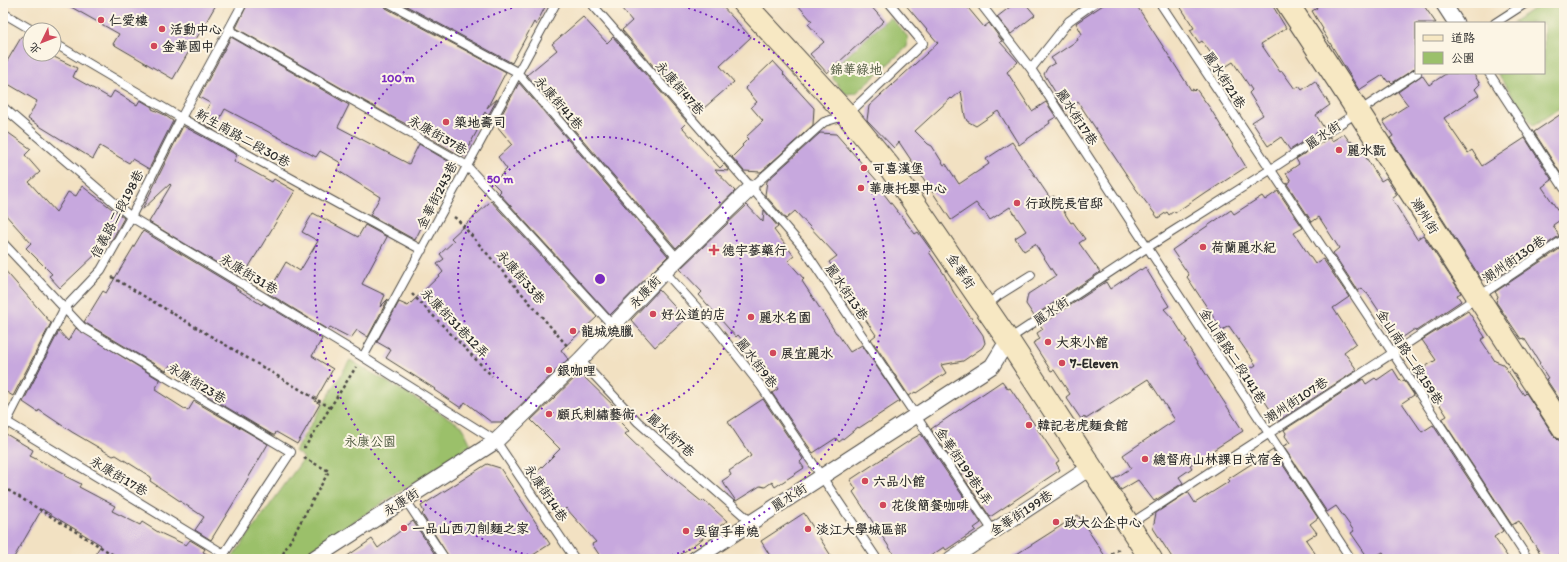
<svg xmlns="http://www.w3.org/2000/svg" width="1567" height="562" font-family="Itim,'LXGW WenKai TC',sans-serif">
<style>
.green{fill:#9bc06b;stroke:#63764b}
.building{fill:#c7a8de}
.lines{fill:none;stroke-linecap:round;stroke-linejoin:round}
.lane-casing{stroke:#494642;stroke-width:10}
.street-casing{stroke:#494642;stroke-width:17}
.secondary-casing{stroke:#494642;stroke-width:24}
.path{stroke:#494642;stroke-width:2.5;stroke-dasharray:3 3;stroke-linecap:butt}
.lane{stroke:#fff;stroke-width:8}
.street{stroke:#fff;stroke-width:15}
.secondary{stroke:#f7e8c3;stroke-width:22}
.ring{fill:none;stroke:#7b2cbf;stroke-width:2;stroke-dasharray:2 4}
.poi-dot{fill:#d1495b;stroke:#fcf5e5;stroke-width:1.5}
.labels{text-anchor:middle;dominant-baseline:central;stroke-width:4;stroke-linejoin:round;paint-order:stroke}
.poi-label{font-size:13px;font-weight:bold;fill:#2b2b2b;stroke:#fcf5e5;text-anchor:start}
.park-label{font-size:13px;fill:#4d583e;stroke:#fcf5e5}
.street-label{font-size:13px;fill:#2b2b2b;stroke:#fcf5e5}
.centre{fill:#7b2cbf;stroke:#fcf5e5;stroke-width:2}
.ring-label{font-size:12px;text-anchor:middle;font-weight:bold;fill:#7b2cbf;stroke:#fcf5e5;stroke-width:4;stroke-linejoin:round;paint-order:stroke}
</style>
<rect width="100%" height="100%" fill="#fcf5e5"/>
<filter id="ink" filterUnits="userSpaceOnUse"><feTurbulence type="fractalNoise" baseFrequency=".025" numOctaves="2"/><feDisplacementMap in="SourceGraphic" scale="8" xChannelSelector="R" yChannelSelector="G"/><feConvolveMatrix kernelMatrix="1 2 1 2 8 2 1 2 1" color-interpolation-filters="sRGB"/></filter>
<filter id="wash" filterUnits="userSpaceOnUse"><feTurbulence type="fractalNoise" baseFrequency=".012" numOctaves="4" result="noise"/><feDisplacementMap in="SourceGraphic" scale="16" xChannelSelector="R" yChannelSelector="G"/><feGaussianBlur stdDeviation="0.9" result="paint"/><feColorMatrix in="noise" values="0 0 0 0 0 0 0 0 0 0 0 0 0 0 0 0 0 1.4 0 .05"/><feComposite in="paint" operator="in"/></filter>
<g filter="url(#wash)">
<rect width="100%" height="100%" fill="#f2e1c2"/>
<path class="green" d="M1542 3H1564V105L1533 126 1497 73H1544V23H1512Z
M890 17 908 37 907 47 856 93 846 94 833 79 834 68Z
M350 360 462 426 471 445 297 559H231L304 458 295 451Z"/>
<g id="blocks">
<path class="building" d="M64 3H217L173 79 113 44 119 34Z
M248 3H384L386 8 506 72 487 108 497 99 488 116 485 112 475 129 477 131 463 157 423 134 424 133 394 118 236 28Z
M401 3H547L536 25 534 22 512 63Z
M617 3H719L751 37 720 66 734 82 696 115 622 30 632 21Z
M796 3H868L884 21 827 73 810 54 824 42 808 24 812 21Z
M904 3H964L984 27 989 23 1002 41 1000 42 1018 62 1007 72 1032 111 1046 102 1056 117 1049 121 1050 123 1019 145 998 111 976 126 967 121 965 116 961 91 952 99 951 98 915 131 928 144 932 146 944 165 946 164 959 184 989 164 986 159 1012 142 1050 198 1054 196 1071 223 1073 222 1085 239 1079 243 1100 272 1034 316 1026 304 1028 294 1056 276 1035 244 1024 251 1015 238 1026 231 1010 207 990 220 984 211 983 212 976 203 951 220 899 142 894 148 867 120 869 106 938 43Z
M1015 3H1025L1035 15 1011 34 997 17Z
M1106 3H1135L1191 90 1193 89 1194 91 1196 89 1210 108 1246 167 1205 194 1204 193 1175 213 1174 211 1169 215 1167 212 1158 218 1136 189 1078 102 1065 111 1055 96 1057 95 1044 74 1048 67 1055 63 1051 58 1078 40 1077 38 1082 34 1076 23Z
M1178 3H1271L1286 28 1261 44 1280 72 1282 71 1295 89 1299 86 1302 90 1315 81 1330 105 1316 115 1324 128 1290 150 1281 137 1268 146 1252 122 1263 115 1249 93 1252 90 1233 62 1222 69 1202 41 1199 43 1190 30 1194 28Z
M1314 3H1422L1436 23H1416V68L1392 83 1390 81 1388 82 1383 75 1359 90 1322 30 1323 29 1312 11 1317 8Z
M583 17 607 43 613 37 687 122 682 127 720 168 724 164 729 171 715 170 735 191 676 248 527 75 557 50 552 44Z
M22 36 30 40V54H53L52 56 77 68 73 77 110 98 114 91 137 105 140 100 152 107V109L163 114 173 121 149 169 132 159 129 163 100 146 93 159 28 119 37 101 3 81V68Z
M231 37 349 105 338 127 409 164 419 144 453 164 415 240 370 215 380 197 337 170 341 163 320 151 316 157 225 109 214 130 200 122 210 103 199 97Z
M773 61 784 73 783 74 814 108 813 125 761 172 744 171 732 157 743 146 742 145 748 139 746 137 763 121 751 107 757 102 745 88Z
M1447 73H1473L1480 84 1475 89 1479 95 1444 118 1468 153 1472 150 1482 166 1525 138 1552 180 1542 187 1563 218 1553 225 1559 236 1489 283 1485 278 1482 280 1390 138 1393 136 1383 121 1408 105 1398 92 1422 75 1429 85Z
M519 83 668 256 610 315 499 193 501 191 493 183 507 169 498 157 512 144 496 125Z
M1564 112V172L1561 174 1534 132Z
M183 126 237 155 234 161 272 182 274 179 295 191 242 278 149 222 171 185 170 184 142 210Z
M3 129 31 149 25 155 40 172 29 182 56 212 68 192 76 196 82 186 124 218 113 238 60 288 49 276 52 274 26 248 31 243 3 212Z
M820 133 836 134 879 183 877 185 915 234 918 232 931 250 929 252 944 274 954 293 983 335 985 343 982 348 963 361 941 365 946 373 916 393 915 392 909 396 871 339 876 335 837 278 839 277 829 262 837 256 795 211 786 219 765 195 767 181Z
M1344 134 1350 142 1352 141 1358 150 1360 148 1381 181 1386 178 1397 195 1392 199 1417 239 1423 235 1461 293 1457 295 1461 301 1416 331 1415 329 1396 342 1382 322 1385 320 1367 293H1366L1362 288 1358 291 1333 253 1339 248 1319 217 1312 222 1287 184 1291 181 1286 173 1299 164 1296 159 1330 137 1332 141Z
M1278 191 1303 228 1294 233 1315 264 1323 259 1349 297 1333 308 1356 343 1344 352 1357 370 1278 421 1245 372 1256 365 1229 326 1222 330 1187 277 1189 275 1172 250 1231 210 1234 214 1262 196 1265 200Z
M491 201 597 317 561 350 568 359 503 422H491L465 402 461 408 434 390 435 389 386 358 391 350 377 342 399 302 408 306 443 272 437 264 444 259 440 254 454 241 451 238Z
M747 205 763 222 764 210 778 227 774 230 794 256 788 261 804 279 802 281 836 333H837L850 352 862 345 900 401 859 428 858 427 839 442 836 438 813 453 772 393 778 389 769 377 773 375 738 335 736 337 699 295 702 292 680 269Z
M313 213 358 237 365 225 387 237 362 284 385 295 380 307 388 299 368 337 357 330 351 338 330 327 328 330 268 293 286 262 300 271 318 241 302 232Z
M143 231 236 287 235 288 262 305 263 303 322 339 312 356 333 369 315 401 320 404 297 444 276 432 275 435H273L201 392 204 386 170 365 166 371 84 322 103 291 106 293Z
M1564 246V406L1546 379 1548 378 1539 364 1540 363 1524 338 1521 339 1496 302 1498 296 1495 292Z
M1145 267 1169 306 1164 309 1173 319 1187 341 1185 342 1243 431 1190 465 1192 468 1179 477 1183 483 1154 501 1138 480 1121 490 1114 479 1131 468 1123 455 1175 420 1148 379 1086 419 1084 416 1081 419 1066 397 1070 394 1054 370 1051 371 1033 343 1040 339 1037 333 1043 329 1040 325 1106 282 1110 289 1140 269 1141 270Z
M3 268 51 323 13 396 3 390Z
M659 290 686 319 655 347 631 320Z
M1468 311 1485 337 1481 340 1495 361 1503 364 1524 395 1526 393 1554 436 1558 440 1564 441V551L1553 559H1544L1519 521 1512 525 1442 419 1447 416 1428 386 1423 389 1413 374 1436 360 1422 340Z
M76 328 160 380 155 390 188 411 194 401 268 444 239 494 211 540 195 530 204 517 150 481 151 477 116 455 113 456 72 432 39 410 38 412 23 402 59 331 68 341Z
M1393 369 1401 382 1404 380 1414 395 1402 403 1422 432 1433 425 1503 531 1494 537 1509 559H1387L1383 552 1371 559H1369L1351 533 1354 531 1336 506 1327 512 1283 446 1290 443 1285 436 1286 433 1284 430 1363 379 1366 384 1375 378 1377 380Z
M580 373 617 409 612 414 629 431 625 434 667 475 668 474 702 502 704 500 727 521 681 554 685 559H602L592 544 596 542 566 508 563 511 529 480 560 449 531 420Z
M1002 381 1008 389 1010 388 1059 461 1056 463 1060 470 990 517 931 429Z
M763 399 803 459 800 462 804 468 775 487 772 482 765 487 760 486 736 501 722 481 731 475 729 471 751 456 728 422Z
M3 434H6L33 450 30 456 66 474 65 476 81 484 79 487 115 506 112 511 140 525 142 522 158 532 186 545 190 540 205 549 203 552 217 559H92L101 545 42 509 13 559H3Z
M921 434 981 523 974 528 976 530 946 550 944 547 926 559H897L853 492 856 489 850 480 912 439Z
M1273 450 1318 518 1310 524 1317 533 1306 540 1319 559H1173L1153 528 1156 513 1188 492 1195 503 1230 481 1228 479Z
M487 464 500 468 550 544 527 559H450L422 514 424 512 421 506Z
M804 513 833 559H772L761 541Z
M1078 515 1107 559H1009Z
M413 521 438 559H343L372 539 378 548Z"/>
</g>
</g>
<g filter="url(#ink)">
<use href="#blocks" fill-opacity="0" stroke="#494642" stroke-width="1"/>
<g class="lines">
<g class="lane-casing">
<path id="lane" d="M389 3 517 72 678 259
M591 3 802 246 993 531
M980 3 1031 69 1351 559
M1160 3 1392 352 1528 559
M3 13 32 30
M1495 23 1526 3
M229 30 466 165 613 326
M54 43 181 118 422 250
M1031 69 1069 21 1094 3
M1489 73 1564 188
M3 107 131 217 363 357 496 441 575 559
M751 188 824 122 847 115 923 43 891 5 893 3
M3 243 82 327 291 452 224 554 222 559
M665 272 716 329 761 386 877 559
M986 306 999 295 1031 275
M1009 339 1148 247 1270 170 1417 73
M363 357 556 3
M580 360 638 422 751 522
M4 418 7 422 224 554
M3 429 64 309 101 270 131 217 181 118 243 3
M405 499 445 559
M1130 524C1274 429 1421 337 1564 239"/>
</g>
<g class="street-casing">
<path id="street" d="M1443 3 1456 23
M313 559 496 441 580 360 659 277 751 188
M695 559 992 366 1008 340
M951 559 1091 467"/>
</g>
<g class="secondary-casing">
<path id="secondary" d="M744 3 847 115 888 165 1008 340 1151 559
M1287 3C1381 144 1471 288 1564 429"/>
</g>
<path class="path" d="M454 217 458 220 569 348
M112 277 331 408
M412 294 492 376
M303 447H305L356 367
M3 487 120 559
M1106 557 1121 548
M280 559 329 471 302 457"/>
<use href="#lane" class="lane"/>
<use href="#street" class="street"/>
<use href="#secondary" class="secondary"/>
</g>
</g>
<g class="ring">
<circle cx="600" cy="279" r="142"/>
<path d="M546 559A285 285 0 0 1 529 3M671 3A285 285 0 0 1 654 559"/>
</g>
<g class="poi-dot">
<circle cx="101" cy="20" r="4"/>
<circle cx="162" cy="29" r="4"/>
<circle cx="154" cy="46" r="4"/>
<circle cx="446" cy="122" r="4"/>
<circle cx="1339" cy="150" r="4"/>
<circle cx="864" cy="168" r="4"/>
<circle cx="861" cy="188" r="4"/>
<circle cx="1017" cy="203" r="4"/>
<circle cx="1203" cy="247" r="4"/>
<path d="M712 244h4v4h4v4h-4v4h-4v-4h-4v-4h4z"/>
<circle cx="653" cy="314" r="4"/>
<circle cx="751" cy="317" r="4"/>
<circle cx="573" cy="331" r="4"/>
<circle cx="1048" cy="342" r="4"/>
<circle cx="773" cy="353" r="4"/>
<circle cx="1062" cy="363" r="4"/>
<circle cx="549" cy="370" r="4"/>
<circle cx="549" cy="414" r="4"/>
<circle cx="1029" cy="425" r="4"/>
<circle cx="1145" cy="459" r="4"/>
<circle cx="865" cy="481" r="4"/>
<circle cx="883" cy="505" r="4"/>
<circle cx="1056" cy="522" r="4"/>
<circle cx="404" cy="528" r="4"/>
<circle cx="808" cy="529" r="4"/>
<circle cx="686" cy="531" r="4"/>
</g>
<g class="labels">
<g class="poi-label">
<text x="109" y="20">仁愛樓</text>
<text x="170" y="29">活動中心</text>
<text x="162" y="46">金華國中</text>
<text x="454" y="122">築地壽司</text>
<text x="1347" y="150">麗水翫</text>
<text x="872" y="168">可喜漢堡</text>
<text x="869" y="188">華康托嬰中心</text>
<text x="1025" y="203">行政院長官邸</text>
<text x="1211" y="247">荷蘭麗水紀</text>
<text x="722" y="250">德宇蔘藥行</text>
<text x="661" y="314">好公道的店</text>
<text x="759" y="317">麗水名園</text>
<text x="581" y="331">龍城燒臘</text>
<text x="1056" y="342">大來小館</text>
<text x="781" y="353">展宜麗水</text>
<text x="1070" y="363">7-Eleven</text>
<text x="557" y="370">銀咖哩</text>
<text x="557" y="414">顧氏剌繡藝術</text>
<text x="1037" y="425">韓記老虎麵食館</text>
<text x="1153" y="459">總督府山林課日式宿舍</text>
<text x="873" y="481">六品小館</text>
<text x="891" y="505">花俊簡餐咖啡</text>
<text x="1064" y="522">政大公企中心</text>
<text x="412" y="528">一品山西刀削麵之家</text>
<text x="816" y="529">淡江大學城區部</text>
<text x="694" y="531">吳留手串燒</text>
</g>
<g class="park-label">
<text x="856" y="69">錦華綠地</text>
<text x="370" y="441">永康公園</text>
</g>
<g class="street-label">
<text transform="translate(1225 80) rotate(57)">麗水街21巷</text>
<text transform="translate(680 88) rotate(49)">永康街47巷</text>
<text transform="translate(559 103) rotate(49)">永康街41巷</text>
<text transform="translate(1077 117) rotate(57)">麗水街17巷</text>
<text transform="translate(438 135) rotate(30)">永康街37巷</text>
<text transform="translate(1323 135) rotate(-34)">麗水街</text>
<text transform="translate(243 138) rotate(29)">新生南路二段30巷</text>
<text transform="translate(437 195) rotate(-63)">金華街243巷</text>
<text transform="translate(117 214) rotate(-62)">信義路二段198巷</text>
<text transform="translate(1425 216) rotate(58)">潮州街</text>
<text transform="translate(1514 259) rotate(-34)">潮州街130巷</text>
<text transform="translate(961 271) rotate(56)">金華街</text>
<text transform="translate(249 274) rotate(31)">永康街31巷</text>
<text transform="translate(521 277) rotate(49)">永康街33巷</text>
<text transform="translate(645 292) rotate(-47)">永康街</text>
<text transform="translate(847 292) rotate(56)">麗水街13巷</text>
<text transform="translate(1051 311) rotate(-34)">麗水街</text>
<text transform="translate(455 323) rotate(46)">永康街31巷12弄</text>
<text transform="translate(1233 356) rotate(57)">金山南路二段141巷</text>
<text transform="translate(1410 357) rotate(57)">金山南路二段159巷</text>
<text transform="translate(757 363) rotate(53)">麗水街9巷</text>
<text transform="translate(197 383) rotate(31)">永康街23巷</text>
<text transform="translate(1296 400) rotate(-33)">潮州街107巷</text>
<text transform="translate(671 435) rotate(42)">麗水街7巷</text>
<text transform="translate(964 466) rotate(56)">金華街199巷1弄</text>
<text transform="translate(119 476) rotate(31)">永康街17巷</text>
<text transform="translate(546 493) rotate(56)">永康街14巷</text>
<text transform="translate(789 497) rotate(-33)">麗水街</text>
<text transform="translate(401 502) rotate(-33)">永康街</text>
<text transform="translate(1021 513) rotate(-33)">金華街199巷</text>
</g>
</g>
<circle cx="600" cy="279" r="6" class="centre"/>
<g class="ring-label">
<text x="398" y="82">100 m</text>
<text x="500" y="183">50 m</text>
</g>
<rect width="1567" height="562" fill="none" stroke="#fcf5e5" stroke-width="16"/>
<rect x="1415" y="22" width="130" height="52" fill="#fcf5e5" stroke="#a8a49b"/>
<rect x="1423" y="35" width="20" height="6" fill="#f7e8c3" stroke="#a8a49b"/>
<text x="1451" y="42" font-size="12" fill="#2b2b2b">道路</text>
<rect x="1423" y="52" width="20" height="12" fill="#9bc06b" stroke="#a8a49b"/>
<text x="1451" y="62" font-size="12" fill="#2b2b2b">公園</text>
<g transform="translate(42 42) rotate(227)"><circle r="19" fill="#fcf5e5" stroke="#a8a49b"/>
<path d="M0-3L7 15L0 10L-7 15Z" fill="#d1495b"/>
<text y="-6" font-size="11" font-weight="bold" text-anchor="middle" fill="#2b2b2b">北</text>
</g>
</svg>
